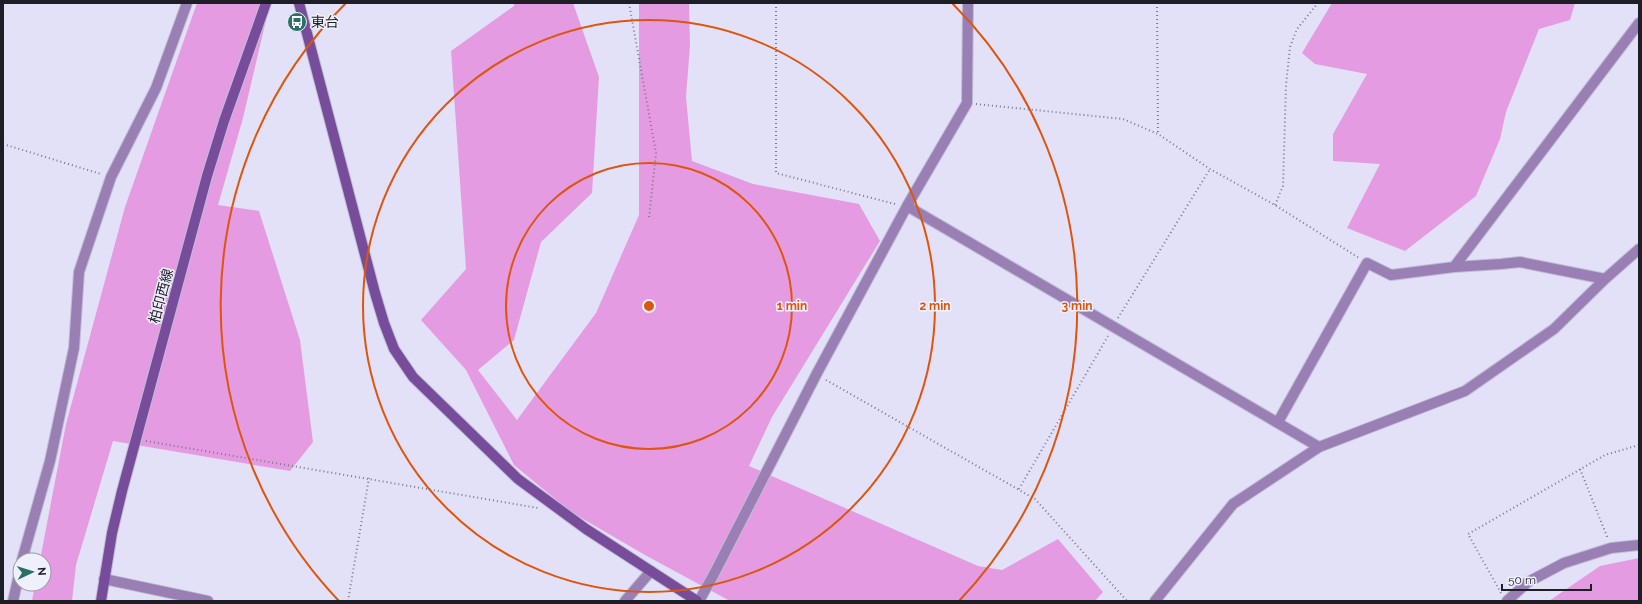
<svg xmlns="http://www.w3.org/2000/svg" width="1642" height="604" font-family="Raleway,'Noto Sans JP',sans-serif">
<style>
.green{fill:#e49be1}
.lines{fill:none;stroke-linecap:round;stroke-linejoin:round}
.street-casing{stroke:#bfbed2;stroke-width:12}
.secondary-casing{stroke:#bfbed2;stroke-width:12}
.path{stroke:#7a7a89;stroke-width:2;stroke-dasharray:1 3;stroke-linecap:butt}
.street{stroke:#9a7fb5;stroke-width:10}
.secondary{stroke:#764c9b;stroke-width:10}
.ring{fill:none;stroke:#de560d;stroke-width:2}
.labels{text-anchor:middle;dominant-baseline:central;stroke-width:3;stroke-linejoin:round;paint-order:stroke}
.poi-label{font-size:14px;fill:#1e1e26;stroke:#f0f0fd;text-anchor:start}
.street-label{font-size:14px;fill:#1e1e26;stroke:#f0f0fd}
.centre{fill:#de560d;stroke:#f0f0fd;stroke-width:2}
.ring-label{font-size:12px;text-anchor:middle;font-weight:bold;fill:#de560d;stroke:#f0f0fd;stroke-width:3;stroke-linejoin:round;paint-order:stroke}
</style>
<rect width="100%" height="100%" fill="#e2e1f8"/>
<path class="green" d="M197 3H270L243 118 218 205 259 211 300 340 313 442 290 471 113 441 76 565 72 601H32L35 584H44V560H40L66 424 125 207Z
M514 3H573L599 77 592 193 541 242 514 340 478 370 517 420 596 313 639 215V3H689L690 45 686 97 692 161 753 184 859 204 880 241 772 417 749 466 978 566 1002 570 1058 539 1103 592 1095 601H730L645 555 571 512 514 465 466 370 421 320 466 269 451 51 514 6Z
M1332 3H1575L1570 20 1539 29 1506 112 1500 139 1476 196 1405 251 1347 228 1380 164 1333 161V134L1367 74 1315 64 1302 53Z
M1639 558V601H1549L1600 566Z"/>
<g class="lines">
<g class="street-casing">
<path id="street" d="M907 206 1319 447
M1454 267 1639 23
M1278 422 1367 263 1391 275 1454 267 1501 264 1520 262 1605 279
M22 560 50 461 74 348 79 272 111 177 156 88 187 3
M104 579 208 601
M13 601 20 570
M625 601 651 571
M699 601 714 574 816 375 907 206 967 103 968 3
M1155 601 1233 504 1319 447 1465 391 1554 329 1605 279 1639 249
M1507 601 1528 582 1564 563 1611 548 1639 545"/>
</g>
<g class="secondary-casing">
<path id="secondary" d="M299 3 375 293 384 323 394 349 413 377 518 479 586 529 697 601
M101 601 112 533 122 491 207 176 224 121 266 3"/>
</g>
<path class="path" d="M629 3 656 153 649 218
M776 3V173L895 204
M1157 3 1158 134
M976 104 1123 119 1158 134 1210 169 1275 205 1359 258
M3 144 101 174
M1275 205 1283 186 1286 85 1290 47 1297 29 1318 3
M1118 318 1210 169
M826 380 1035 499 1127 601
M146 441 538 508
M1580 469 1608 539
M1019 489 1108 336
M1501 593 1468 534 1605 455 1639 445
M348 601 369 478"/>
<use href="#street" class="street"/>
<use href="#secondary" class="secondary"/>
</g>
<g class="ring">
<circle cx="649" cy="306" r="143"/>
<circle cx="649" cy="306" r="286"/>
<path d="M339 601A428 428 0 0 1 346 3M952 3A428 428 0 0 1 959 601"/>
</g>
<defs>
<g id="bus-disc" transform="scale(1)"><circle r="9.5" fill="#297066" stroke="#f0f0fd"/><path d="M-5-6H5V4H4V6H2V4H-2V6H-4V4H-5ZM-3.5-4V0h7V-4ZM-3.5 1.2v1.5H-2V1.2ZM2 1.2v1.5H3.5V1.2Z" fill="#fff"/></g>
</defs>
<g fill-rule="evenodd">
<use href="#bus-disc" x="297" y="22"/>
</g>
<g class="labels">
<g class="poi-label">
<text x="311" y="22">東台</text>
</g>
<g class="street-label">
<text transform="translate(161 296) rotate(-75)">柏印西線</text>
</g>
</g>
<circle cx="649" cy="306" r="6" class="centre"/>
<g class="ring-label">
<text x="792" y="310">1 min</text>
<text x="935" y="310">2 min</text>
<text x="1077" y="310">3 min</text>
</g>
<rect width="1642" height="604" fill="none" stroke="#1e1e26" stroke-width="8"/>
<g transform="translate(32 572) rotate(86)"><circle r="19" fill="#f0f0fd" stroke="#9c9ca7"/>
<path d="M0-3L7 15L0 10L-7 15Z" fill="#297066"/>
<text y="-6" font-size="11" font-weight="bold" text-anchor="middle" fill="#1e1e26">N</text>
</g>
<path d="M1502 584v6h89v-6" fill="none" stroke="#1e1e26" stroke-width="2"/>
<text x="1508" y="584" font-size="12" fill="#1e1e26" stroke="#f0f0fd" stroke-width="3" paint-order="stroke">50 m</text>
</svg>
